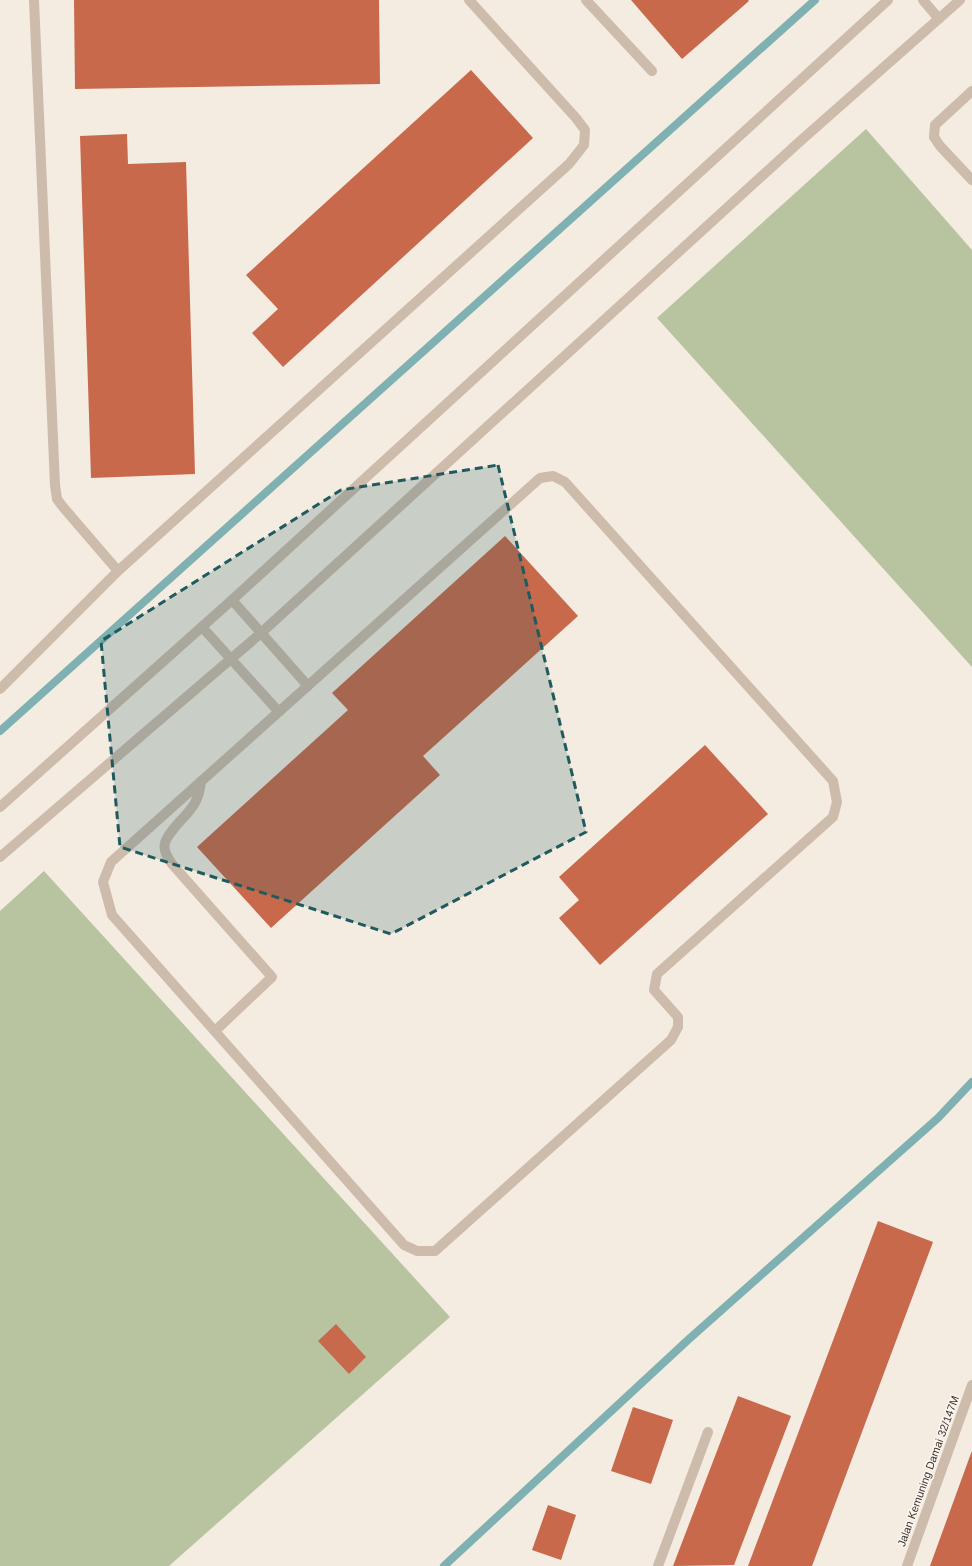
<svg xmlns="http://www.w3.org/2000/svg" width="972" height="1566" font-family="Helvetica,sans-serif">
<style>
.green{fill:#b8c4a0}
.lines{fill:none;stroke-linecap:round;stroke-linejoin:round}
.stream{stroke:#7fb0b2;stroke-width:8}
.building{fill:#c8694b}
.lane{stroke:#cdbbac;stroke-width:10}
.street{stroke:#cdbbac;stroke-width:10}
.marked{fill:#1f5a5e;fill-opacity:0.2;stroke:#1f5a5e;stroke-width:3;stroke-dasharray:8 5;stroke-linejoin:round}
.labels{text-anchor:middle;dominant-baseline:central;stroke-width:3.5;stroke-linejoin:round;paint-order:stroke}
.street-label{font-size:11px;fill:#3b302b;stroke:#fbf5ee}
</style>
<rect width="100%" height="100%" fill="#f4ebe1"/>
<path class="green" d="M866 129 972 250V667L657 318Z
M44 871 450 1317 169 1566H0V911Z"/>
<g class="lines">
<path class="stream" d="M0 731 815 0
M444 1566 689 1339 938 1118 972 1082"/>
</g>
<path class="building" d="M74 0H379L380 84 75 89Z
M631 0H748L749 1 682 59Z
M471 70 533 138 283 367 252 333 278 309 246 275Z
M127 134 128 164 186 162 195 474 91 478 80 136Z
M505 536 578 616 423 756 440 775 271 928 197 847 348 710 332 693Z
M705 745 768 814 600 965 559 918 579 900 559 877Z
M878 1221 933 1242 887 1365 812 1566H748Z
M336 1324 366 1357 349 1374 318 1341Z
M738 1396 791 1416 734 1565 673 1566Z
M633 1407 673 1420 651 1484 611 1471Z
M972 1451V1566H930L970 1456Z
M548 1505 576 1515 561 1560 532 1550Z"/>
<g class="lines">
<path class="lane" d="M586 0 652 71
M972 91 935 125 934 137 940 146 972 180
M553 476 565 482 833 781 837 802 833 817 657 974 654 990 678 1017V1027L671 1040 435 1251H417L404 1245 112 915 103 882 111 862 540 478Z
M232 600 308 686
M202 627 279 712
M201 781C199 804 189 811 175 827 172 831 166 838 165 843 163 851 168 858 172 864L272 977 215 1031"/>
<path class="street" d="M34 0 55 485 57 499 63 507 118 571
M923 0 939 19
M0 689 118 571 569 164 584 145 585 130 576 118 469 0
M0 807 232 600 888 0
M0 857 261 633 797 144 960 0
M658 1566 708 1432
M907 1566 972 1385"/>
</g>
<path class="marked" d="M498 465 586 832 391 934 120 847 101 641 341 490Z"/>
<g class="labels">
<g class="street-label">
<text transform="translate(928 1471) rotate(-70)">Jalan Kemuning Damai 32/147M</text>
</g>
</g>
</svg>
